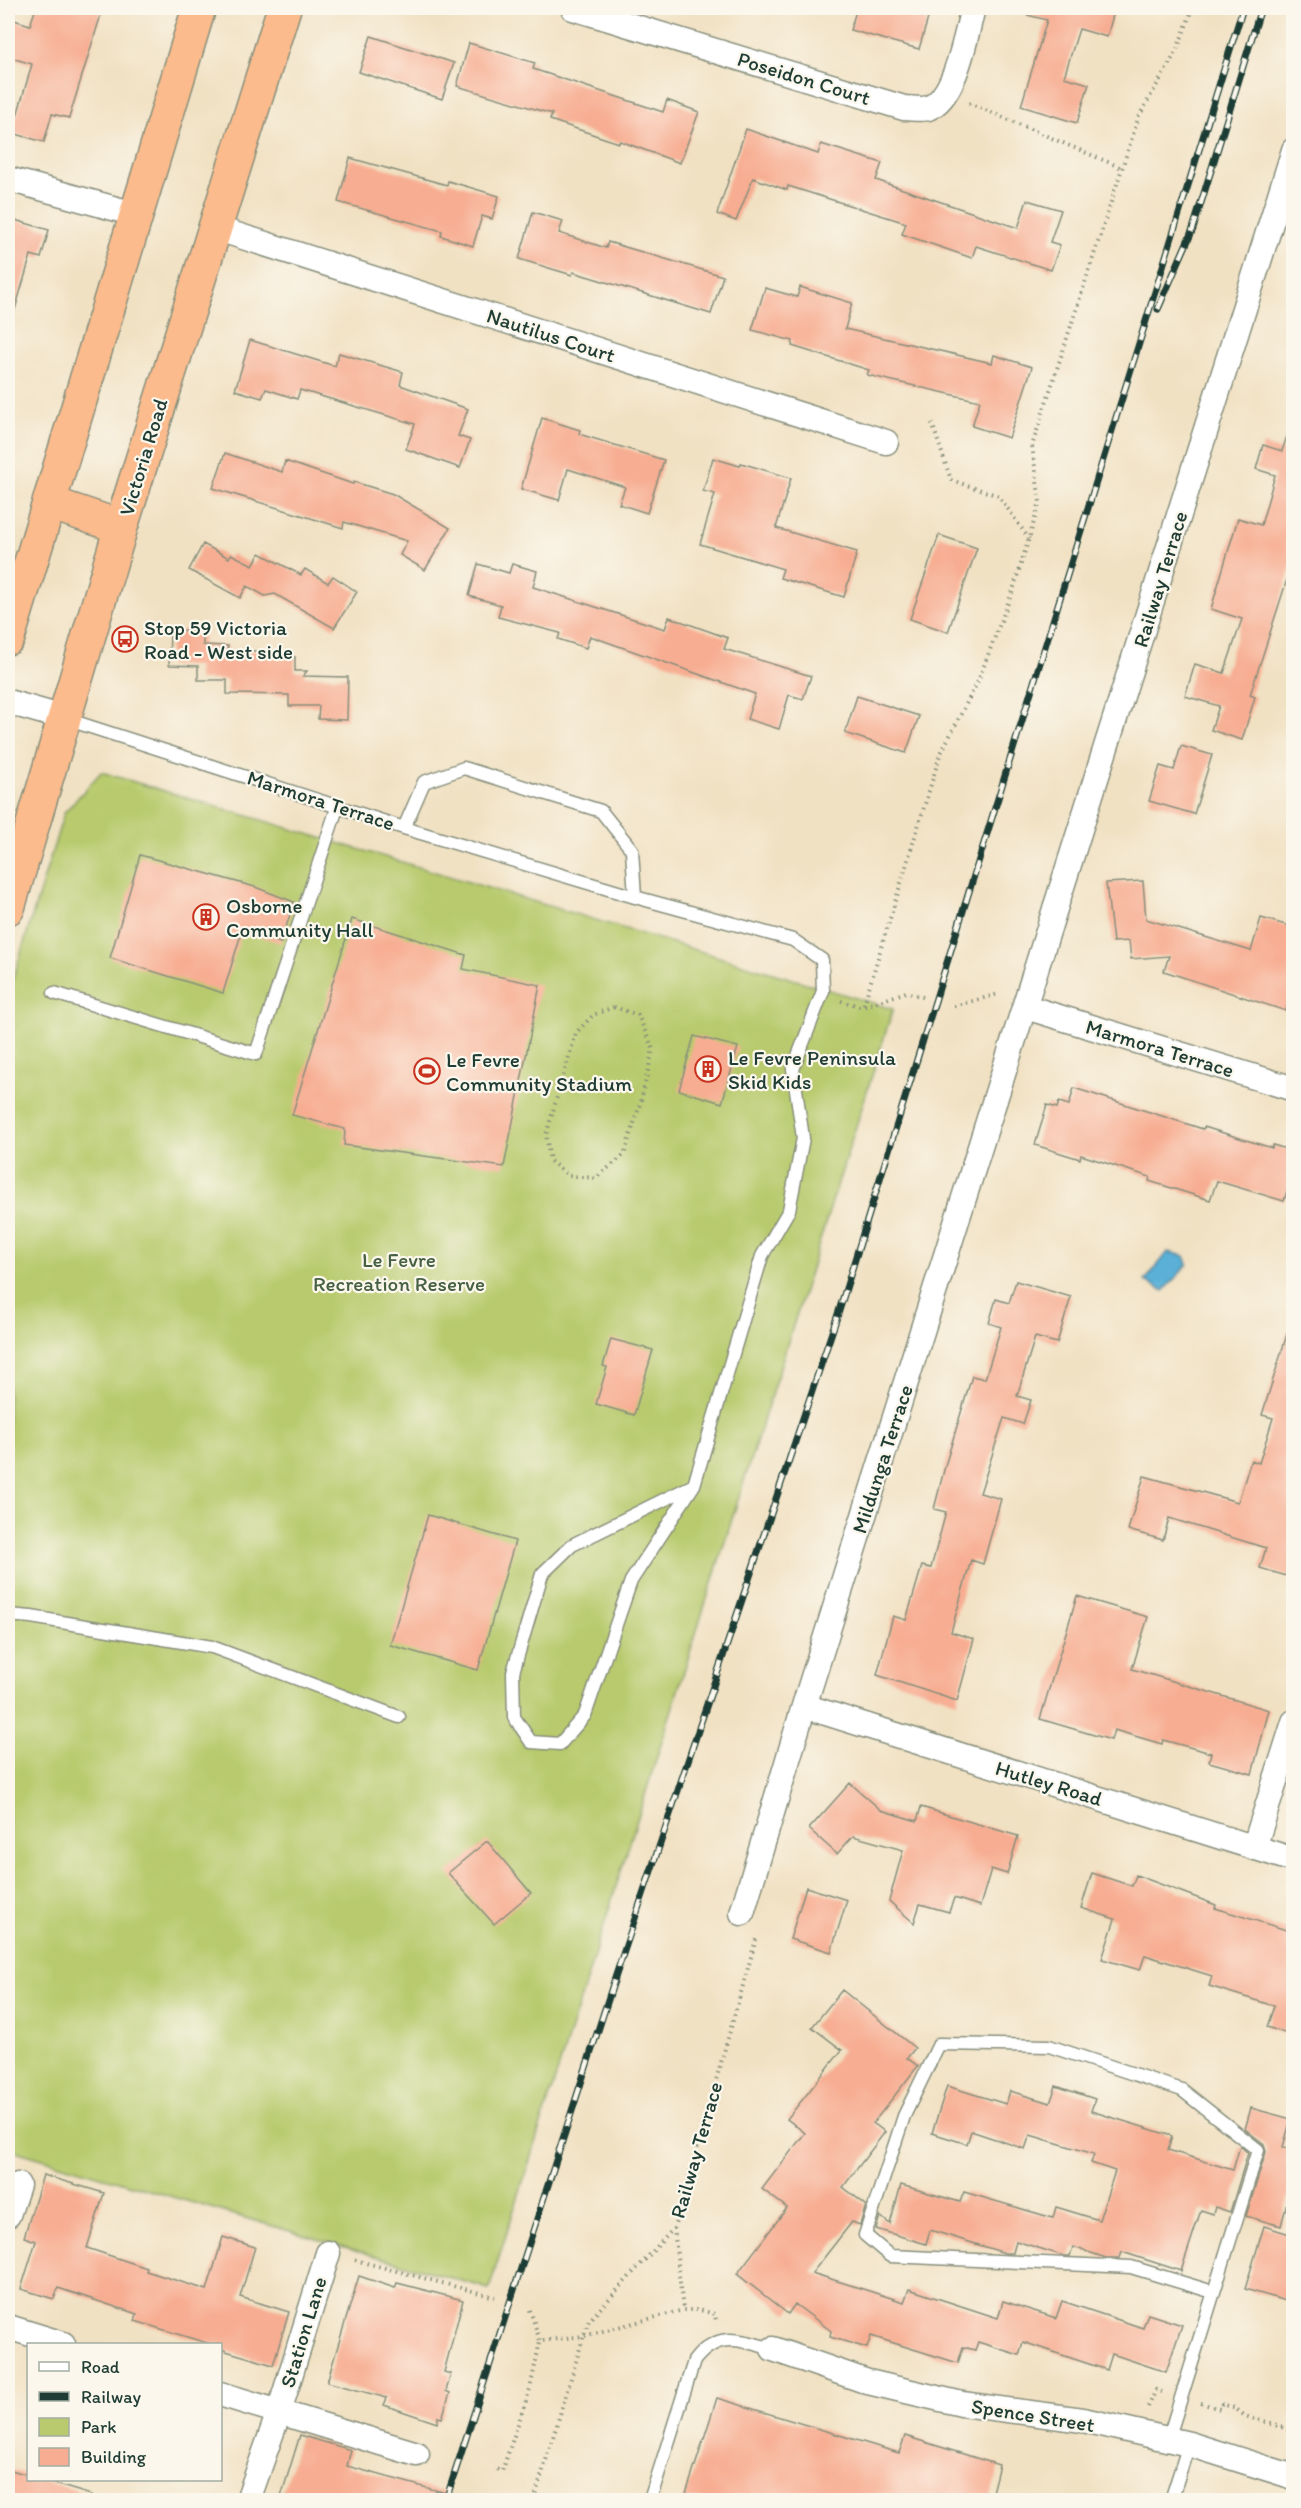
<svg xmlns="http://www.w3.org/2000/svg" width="1301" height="2508" font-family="Itim,sans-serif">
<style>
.green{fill:#b8ca6d;stroke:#6c8450;stroke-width:1.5}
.water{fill:#5ab0d7;stroke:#3c7686;stroke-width:1.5}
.building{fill:#f7ad92}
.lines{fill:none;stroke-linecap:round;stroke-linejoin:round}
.lane-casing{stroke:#888f7c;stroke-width:15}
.street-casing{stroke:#888f7c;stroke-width:27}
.highway-casing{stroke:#888f7c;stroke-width:36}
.path{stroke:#888f7c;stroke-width:4;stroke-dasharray:1.5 4.5;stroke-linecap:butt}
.lane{stroke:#fff;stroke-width:12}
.street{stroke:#fff;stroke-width:24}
.highway{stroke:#fbbb8c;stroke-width:33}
.rail-casing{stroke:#1f3d34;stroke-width:7}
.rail{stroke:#fbf7ec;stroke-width:4.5;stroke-dasharray:14;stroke-linecap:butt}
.labels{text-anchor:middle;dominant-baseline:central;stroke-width:4.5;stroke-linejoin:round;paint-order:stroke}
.street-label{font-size:21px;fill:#1f3d34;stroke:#fbf7ec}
.poi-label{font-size:21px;fill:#1f3d34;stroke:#fbf7ec;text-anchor:start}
.park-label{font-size:21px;fill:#456042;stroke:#fbf7ec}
</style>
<rect width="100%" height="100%" fill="#fbf7ec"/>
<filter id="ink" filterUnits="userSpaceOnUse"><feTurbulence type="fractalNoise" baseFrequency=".0167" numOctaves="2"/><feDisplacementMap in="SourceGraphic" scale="12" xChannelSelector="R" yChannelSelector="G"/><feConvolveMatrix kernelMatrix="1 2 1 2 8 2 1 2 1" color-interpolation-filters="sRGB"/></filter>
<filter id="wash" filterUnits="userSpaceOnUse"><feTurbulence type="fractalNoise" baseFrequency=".008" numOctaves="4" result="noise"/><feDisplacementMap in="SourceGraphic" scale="24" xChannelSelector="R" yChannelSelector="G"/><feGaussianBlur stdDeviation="1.35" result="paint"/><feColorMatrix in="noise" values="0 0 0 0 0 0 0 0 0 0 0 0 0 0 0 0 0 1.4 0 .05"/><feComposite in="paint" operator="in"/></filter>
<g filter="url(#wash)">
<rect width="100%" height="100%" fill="#f1e1c3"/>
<path class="green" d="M101 772 893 1009 489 2289 8 2149V995L64 813Z"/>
<path class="water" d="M1168 1252 1185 1256 1188 1264 1164 1291 1145 1281Z"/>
<g id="blocks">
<path class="building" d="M36 8H103L69 118 52 114 44 142 12 133 32 64 8 57V18L30 25Z
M857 8H931L919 49 850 30Z
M1028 8H1115L1107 37 1079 29 1064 77 1089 84 1077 123 1021 106 1047 20 1027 15Z
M371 36 454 63 442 99 359 72Z
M469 43 535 63 533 69 663 112 667 100 699 112 680 163 620 141 619 143 550 120 552 114 457 86Z
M746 129 818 154 821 144 882 163 876 180 1018 228 1027 200 1061 210 1050 242 1060 245 1051 270 976 246 972 258 902 234 906 223 788 186 787 190 753 178 736 221 717 214Z
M350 158 447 185 448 181 499 196 492 219 482 216 473 246 441 236 442 231 338 202Z
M533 212 563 221 559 233 606 248 608 242 723 276 711 314 573 272 572 275 519 259Z
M8 218 49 230 41 258 31 255 14 313 8 312Z
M800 287 852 303 845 329 992 363 994 355 1032 367 1009 438 972 426 980 401 867 375 869 370 792 346 793 341 752 330 765 288 797 297Z
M250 340 335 366 339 353 403 372 400 385 468 409 458 436 470 440 460 468 406 449 415 424 300 390 297 399 266 389 262 398 235 390Z
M542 418 580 430 579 434 664 460 647 513 619 504 625 487 568 469 559 500 521 489Z
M1287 436 1293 437V561L1250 695 1255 697 1242 740 1211 730 1219 706 1185 696 1195 664 1224 673 1242 619 1211 609 1238 518 1261 525 1275 475 1256 469 1263 445 1282 451Z
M225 453 282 472 285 461 353 484 354 482 393 494 450 528 425 570 400 555 407 541 344 522 343 528 213 488Z
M713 458 740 466 741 463 791 478 776 528 857 552 844 597 780 578 783 569 700 544 715 494 703 491Z
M939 535 977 548 948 632 910 619Z
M203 544 229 558 231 554 253 565 260 553 301 575 305 569 328 583 333 576 357 592 334 628 275 594 265 596 247 586 240 598 189 570Z
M478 564 509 573 512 564 537 571 533 587 665 629 669 617 728 638 724 649 811 676 803 699 789 695 779 729 747 719 755 694 590 636 586 648 558 639 560 633 498 617 501 605 469 596Z
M170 630 203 631V645L228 646 227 651H257V656L295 657V671H307L303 676 348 677 347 720 318 719 319 706H289V695L227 694V680H198V666L169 665Z
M857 696 919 716 906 753 845 733Z
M1181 746 1212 755 1194 814 1149 801 1160 766 1174 770Z
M140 855 255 887 294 902 281 943 242 931 223 993 110 958Z
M1143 881 1146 919 1251 951 1261 918 1293 927V985L1286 1011 1164 971 1169 956 1131 959 1129 941 1113 942 1106 883Z
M352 919 466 955 463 969 540 985 504 1167 344 1145 345 1129 292 1115Z
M694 1036 738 1047 722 1103 679 1090Z
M1074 1088 1203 1129 1204 1127 1272 1148 1273 1145 1293 1151V1170L1284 1201 1217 1181 1210 1200 1149 1181 1150 1177 1081 1155 1080 1159 1035 1145 1047 1105 1057 1108 1059 1102 1069 1105Z
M1016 1281 1071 1297 1057 1343 1035 1337 1017 1396 1031 1400 1023 1424 1004 1418 980 1493 1001 1499 983 1564 971 1560 951 1632 974 1639 957 1701 877 1675 893 1616 906 1620 922 1566 931 1568 946 1512 934 1509 945 1466 972 1376 985 1379 1001 1327 989 1323 996 1299 1009 1303Z
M1288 1331 1293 1332V1578L1260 1568 1266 1548 1169 1518 1163 1540 1128 1530 1144 1476 1238 1502 1251 1460 1259 1463 1273 1418 1262 1415Z
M611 1339 653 1350 634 1415 596 1404 607 1367 603 1366Z
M428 1515 515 1541 478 1670 390 1645Z
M1077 1596 1148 1617 1132 1669 1269 1710 1252 1774 1209 1762 1211 1753 1163 1740 1162 1744 1114 1730 1111 1740 1040 1719Z
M850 1783 881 1810 917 1821 921 1807 1018 1836 1007 1874 991 1869 980 1906 954 1898 949 1912 920 1904 914 1923 889 1901 903 1850 853 1836 837 1854 809 1829Z
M487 1841 531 1893 494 1924 448 1873Z
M1092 1873 1132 1886 1136 1875 1216 1905 1215 1908 1293 1932V2036L1267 2027 1274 2006 1209 1986 1212 1976 1145 1955 1140 1970 1102 1959 1115 1919 1081 1908Z
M806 1887 847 1900 831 1952 790 1939Z
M842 1990 915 2048 907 2058 918 2066 873 2123 885 2132 843 2187 866 2205 860 2225 852 2222 812 2273 904 2302 909 2289 998 2318 1003 2301 1056 2318 1062 2301 1143 2328 1148 2314 1182 2325 1166 2372 1112 2354 1107 2370 1023 2342 1019 2355 978 2342 975 2350 963 2347 958 2363 871 2336 867 2348 830 2337 831 2331 795 2304 788 2314 737 2274 787 2208 762 2189 805 2133 787 2119 842 2050 812 2027Z
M947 2086 1006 2104 1010 2091 1050 2103 1056 2086 1095 2099 1091 2111 1172 2136 1168 2150 1233 2170 1240 2146 1248 2153 1230 2212 1215 2207 1213 2214 1201 2210 1181 2271 1122 2252 1120 2258H1106L1073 2247 1070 2256H1064L1016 2241 1013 2253H1005L930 2230 926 2244 876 2229 880 2216 890 2224 901 2185 960 2202 964 2192 1053 2218 1056 2207 1099 2220 1115 2171 1091 2163 1094 2154 1030 2135 1025 2149 971 2131 967 2144 932 2133Z
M1251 2108 1291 2119 1283 2147 1293 2149V2180L1281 2226 1246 2216 1266 2152 1264 2144 1245 2129Z
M43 2175 104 2193 87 2248 147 2268 146 2271 207 2290 223 2237 255 2247 240 2297 289 2312 273 2365 226 2351 220 2348V2344H210L135 2321 137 2314 58 2288 54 2299 21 2289 36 2241 24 2237Z
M1264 2226 1293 2235V2303L1245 2289Z
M359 2276 395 2288 397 2283 463 2300 444 2372 451 2374 446 2391 450 2393 442 2418 438 2417 437 2423 384 2405 387 2398 327 2382Z
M717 2398 899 2453 905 2436 999 2465 990 2500H684Z
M300 2435 351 2450 347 2466 446 2493 445 2500H280Z
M8 2469 28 2475V2480H42L91 2495 90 2500H8Z"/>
</g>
</g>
<g filter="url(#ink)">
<use href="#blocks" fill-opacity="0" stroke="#888f7c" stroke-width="1.5"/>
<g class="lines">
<g class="lane-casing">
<path id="lane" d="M66 719 404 828 635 897 793 940 822 960 823 991 793 1069 803 1138 789 1210 762 1256 694 1485 631 1581 585 1715 560 1744 531 1742 514 1717 513 1672 542 1574 572 1545 694 1485
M404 828 424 782 464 768 601 811 632 850 635 897
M54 993 256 1054 338 805
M8 1615 31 1617 212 1647 399 1717
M1168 2440 1258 2150 1182 2090 1049 2046 939 2044 904 2116 865 2235 890 2256 1131 2267 1213 2292
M650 2500 694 2361C717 2330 740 2340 773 2349
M1171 2500 1189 2444"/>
</g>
<g class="street-casing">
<path id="street" d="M573 8 904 108C911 108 922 110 928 108 956 98 966 34 973 8
M8 179 138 215
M215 228 886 442
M8 702 64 718
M1026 1007 1294 1089
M804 1706 1294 1860
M1254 1848 1294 1722
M742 1913 804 1706 1294 150
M8 2215 18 2185
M328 2253 279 2412 417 2454
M8 2327 63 2344
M773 2349 868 2382 962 2404 1083 2420 1189 2444 1294 2477
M220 2394 279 2412 248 2500"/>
</g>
<g class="highway-casing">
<path id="highway" d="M50 503 121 527
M8 638 199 8
M8 908 121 527 284 8"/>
</g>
<path class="path" d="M969 103 1122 168
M932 423 951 480 999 496 1029 539
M923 997 906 992 863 1007 940 755 978 681 1013 590 1040 502 1032 446 1139 116 1176 52 1193 8
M841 1001 863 1007
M954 1006 999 994
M614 1007 638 1015 653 1049 641 1101 624 1155 596 1178 569 1176 550 1161 546 1135 576 1033 593 1015Z
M674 2228 683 2310
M355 2260 495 2297
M530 2310 540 2341
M1201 2403 1220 2409 1222 2404 1235 2408 1245 2416 1294 2431
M1148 2407 1156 2390 1162 2392
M497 2469 502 2471 530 2389 540 2341 584 2336 683 2310H700L715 2314 716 2321
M534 2500 588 2322 674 2228 757 1936"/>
<use href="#lane" class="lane"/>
<use href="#street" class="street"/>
<use href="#highway" class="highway"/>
<g class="rail-casing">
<path id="rail" d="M1158 309 1193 229 1261 8
M446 2500 615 1978 839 1311 1243 8"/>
</g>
<use href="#rail" class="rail"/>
</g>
</g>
<defs>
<g id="bus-ring" transform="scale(1.35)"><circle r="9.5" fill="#fbf7ec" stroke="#c8321e" stroke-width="1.5"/><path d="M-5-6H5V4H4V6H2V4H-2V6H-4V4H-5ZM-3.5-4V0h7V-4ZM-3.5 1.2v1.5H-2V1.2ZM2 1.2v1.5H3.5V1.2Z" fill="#c8321e"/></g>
<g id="building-ring" transform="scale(1.35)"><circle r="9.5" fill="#fbf7ec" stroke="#c8321e" stroke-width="1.5"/><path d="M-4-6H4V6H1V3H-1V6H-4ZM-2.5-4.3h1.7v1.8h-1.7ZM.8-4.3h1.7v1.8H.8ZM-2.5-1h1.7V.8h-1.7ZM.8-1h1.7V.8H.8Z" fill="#c8321e"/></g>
<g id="stadium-ring" transform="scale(1.35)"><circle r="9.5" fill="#fbf7ec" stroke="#c8321e" stroke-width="1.5"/><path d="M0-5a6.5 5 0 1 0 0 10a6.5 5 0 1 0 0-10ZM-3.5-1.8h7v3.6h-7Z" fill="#c8321e"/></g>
</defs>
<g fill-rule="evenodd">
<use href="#bus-ring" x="125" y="639"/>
<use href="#building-ring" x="206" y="917"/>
<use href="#building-ring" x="708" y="1069"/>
<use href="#stadium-ring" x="427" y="1071"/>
</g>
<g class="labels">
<g class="street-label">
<text transform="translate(804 78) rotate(17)">Poseidon Court</text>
<text transform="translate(551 335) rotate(18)">Nautilus Court</text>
<text transform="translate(143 457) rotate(-73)">Victoria Road</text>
<text transform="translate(1160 579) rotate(-73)">Railway Terrace</text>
<text transform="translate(321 800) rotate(18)">Marmora Terrace</text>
<text transform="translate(1160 1048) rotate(17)">Marmora Terrace</text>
<text transform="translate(882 1459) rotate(-72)">Mildunga Terrace</text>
<text transform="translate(1049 1783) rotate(17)">Hutley Road</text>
<text transform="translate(696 2150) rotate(-74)">Railway Terrace</text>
<text transform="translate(303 2332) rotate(-73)">Station Lane</text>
<text transform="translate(1033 2415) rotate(9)">Spence Street</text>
</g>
<g class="poi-label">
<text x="144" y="627">Stop 59 Victoria<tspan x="144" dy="24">Road - West side</tspan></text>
<text x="226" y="905">Osborne<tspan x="226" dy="24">Community Hall</tspan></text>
<text x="728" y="1057">Le Fevre Peninsula<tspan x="728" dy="24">Skid Kids</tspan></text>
<text x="446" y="1059">Le Fevre<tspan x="446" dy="24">Community Stadium</tspan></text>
</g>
<g class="park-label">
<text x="399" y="1259">Le Fevre<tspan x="399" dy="24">Recreation Reserve</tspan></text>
</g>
</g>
<rect width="1301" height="2508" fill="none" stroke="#fbf7ec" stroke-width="30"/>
<rect x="27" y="2343" width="195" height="138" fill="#fbf7ec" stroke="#a3ada2" stroke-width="1.5"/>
<rect x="39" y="2362" width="30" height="9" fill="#ffffff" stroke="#a3ada2" stroke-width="1.5"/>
<text x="81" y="2373" font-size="18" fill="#1f3d34">Road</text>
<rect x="39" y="2392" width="30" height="9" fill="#1f3d34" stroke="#a3ada2" stroke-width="1.5"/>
<text x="81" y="2403" font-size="18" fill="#1f3d34">Railway</text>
<rect x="39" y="2418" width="30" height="18" fill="#b8ca6d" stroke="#a3ada2" stroke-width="1.5"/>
<text x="81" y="2433" font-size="18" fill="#1f3d34">Park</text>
<rect x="39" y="2448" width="30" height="18" fill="#f7ad92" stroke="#a3ada2" stroke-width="1.5"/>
<text x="81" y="2463" font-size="18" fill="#1f3d34">Building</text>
</svg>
